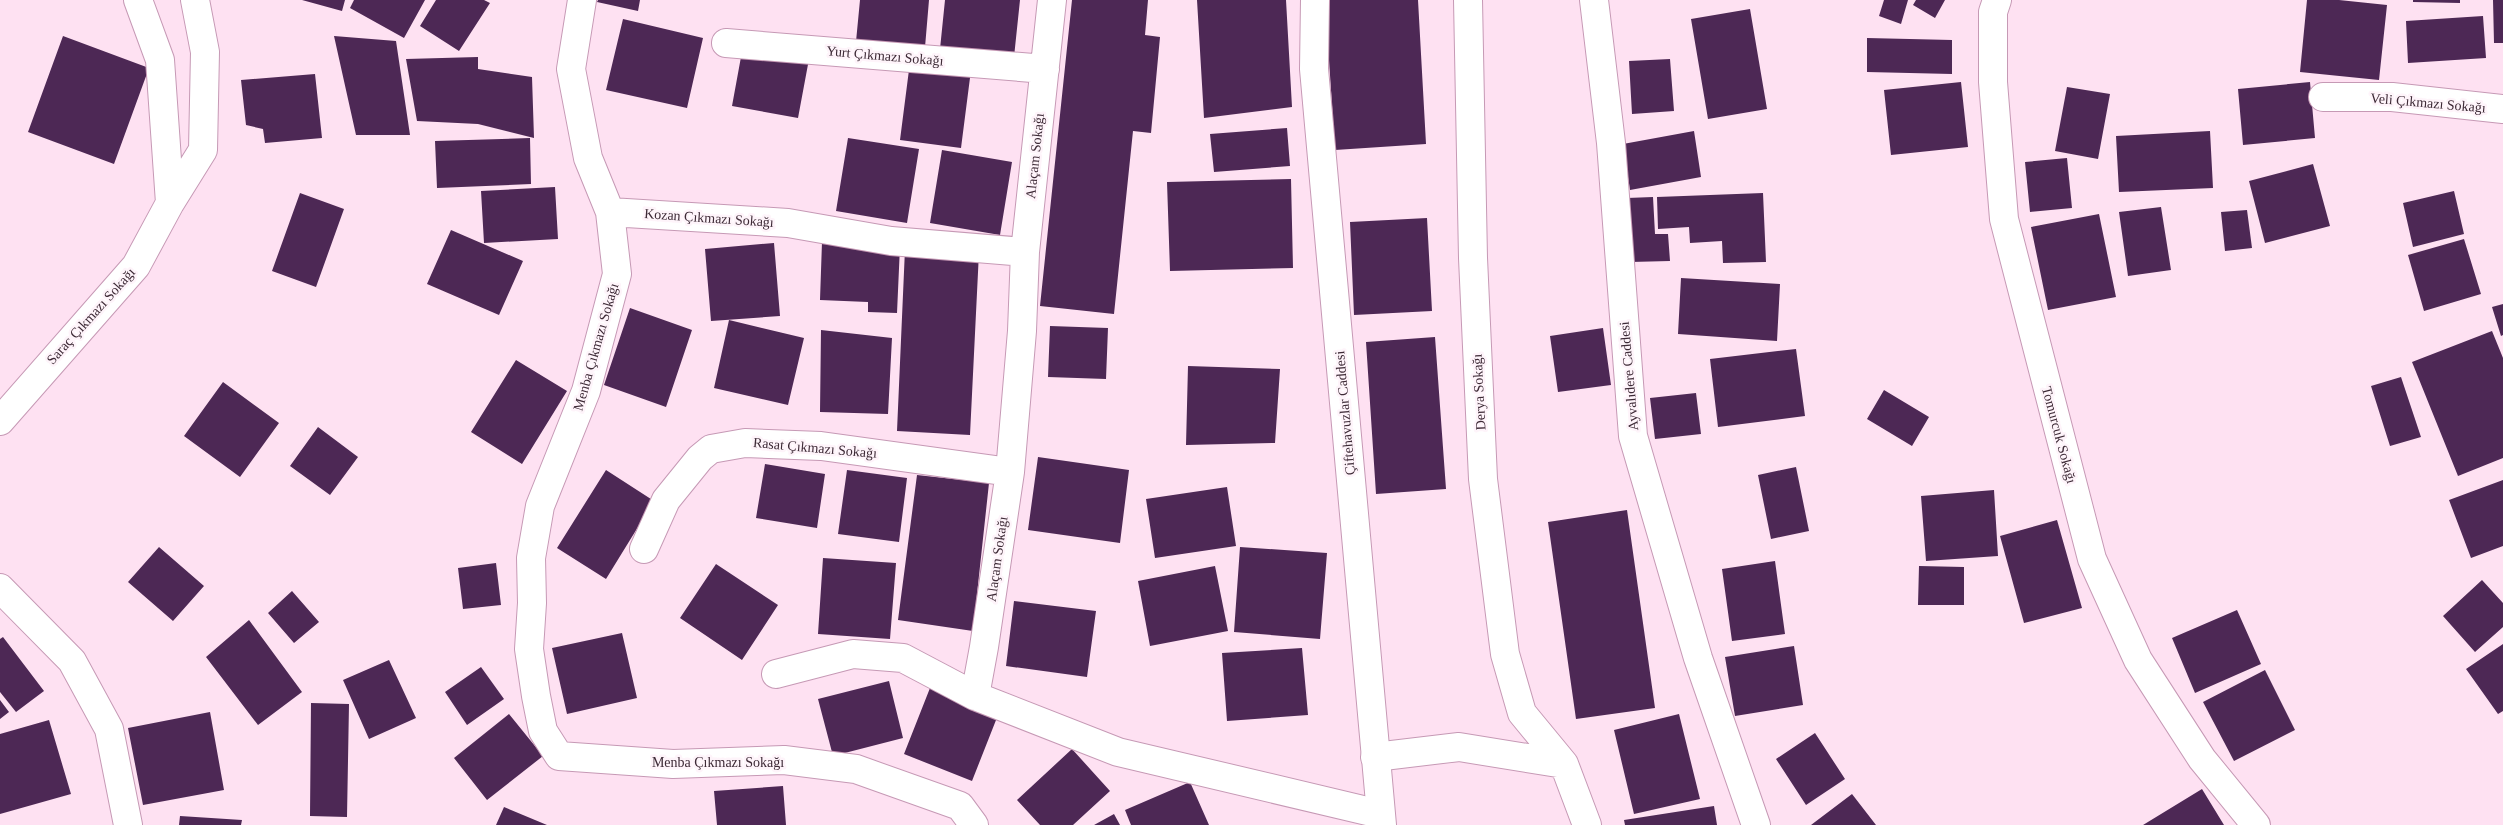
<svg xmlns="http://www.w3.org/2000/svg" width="2503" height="825" font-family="Georgia,serif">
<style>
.building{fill:#4d2855}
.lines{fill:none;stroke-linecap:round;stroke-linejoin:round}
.street-casing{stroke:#c699b5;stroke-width:30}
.secondary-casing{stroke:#c699b5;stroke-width:30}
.street{stroke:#fff;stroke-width:28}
.secondary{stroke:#fff;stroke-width:28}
.labels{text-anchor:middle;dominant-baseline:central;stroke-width:5;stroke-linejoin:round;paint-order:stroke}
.street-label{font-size:14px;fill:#3d2a36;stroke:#fef4fa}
</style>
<rect width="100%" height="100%" fill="#fee1f2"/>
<path class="building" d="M302 0H345L342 11Z
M354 0H425L404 38 350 8Z
M436 0H484L490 3 459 51 420 26Z
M598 0H640L638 11 597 2Z
M860 0H929L924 59 855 52Z
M945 0H1020L1014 57 940 49Z
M1072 0H1148L1145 35 1160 37 1151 133 1133 131 1114 314 1040 306Z
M1197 0H1286L1292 107 1204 118Z
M1325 0H1418L1426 144 1335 150Z
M1884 0H1908L1901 24 1879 16Z
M1916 0H1945L1935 18 1913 5Z
M2307 0H2339L2387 5 2379 80 2300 72Z
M2413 0H2460V3L2413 2Z
M2493 0H2503V43H2494Z
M1750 9 1767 109 1708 119 1691 19Z
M2483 16 2486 58 2408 63 2406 21Z
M623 19 703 38 687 108 606 90Z
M63 36 149 68 114 164 28 132Z
M334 36 396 41 410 135H356Z
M1867 38 1952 40V74L1867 72Z
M743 46 809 59 798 118 732 106Z
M478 57V69L532 77 534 138 478 124 417 121 406 59Z
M1670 59 1674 111 1632 114 1629 61Z
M910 62 971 70 961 148 900 140Z
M315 74 322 138 265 143 263 129 246 125 241 80Z
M1961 82 1968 147 1891 155 1884 90Z
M2310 82 2315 138 2243 145 2238 89Z
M2067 87 2110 94 2098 159 2055 151Z
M1287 128 1290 166 1214 172 1210 134Z
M1694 131 1701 177 1630 190 1623 144Z
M2210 131 2213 188 2119 192 2116 136Z
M530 138 531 184 437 188 435 141Z
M848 138 919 149 907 223 836 211Z
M942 150 1012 162 1000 235 930 223Z
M2067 158 2072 208 2030 212 2025 162Z
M2313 164 2330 226 2265 243 2249 181Z
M1291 179 1293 268 1170 271 1167 182Z
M555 187 558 239 484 243 481 191Z
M2454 191 2464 234 2413 247 2403 203Z
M300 193 344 209 316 287 272 271Z
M1763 193 1766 262 1723 263 1722 241 1690 243 1689 227 1658 229 1657 197Z
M1653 197 1655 234H1668L1670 261 1630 262 1627 198Z
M2161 207 2171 270 2128 276 2119 212Z
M2247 210 2252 248 2225 251 2221 212Z
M2099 214 2116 297 2048 310 2031 227Z
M1427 218 1432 311 1354 315 1350 222Z
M451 230 523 261 499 315 427 284Z
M2464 239 2481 294 2424 311 2408 255Z
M822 242 900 246 897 313 868 312V302L820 300Z
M774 243 780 316 711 321 705 249Z
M905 249 979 252 970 435 897 431Z
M1681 278 1780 284 1777 341 1678 334Z
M2503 304V335L2501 336 2492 307Z
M630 308 692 330 666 407 604 385Z
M729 320 804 338 788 405 714 388Z
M1050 326 1108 328 1106 379 1048 377Z
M1603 328 1611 385 1558 392 1550 336Z
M821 330 892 338 888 414 820 412Z
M2492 331 2503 358V458L2458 476 2412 362Z
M1435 337 1446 489 1376 494 1366 342Z
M1796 349 1805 416 1718 427 1710 359Z
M516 360 567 391 522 464 471 432Z
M1188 366 1280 369 1275 443 1186 445Z
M2401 377 2421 437 2390 446 2371 386Z
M223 382 279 423 240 477 184 436Z
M1884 390 1929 417 1912 446 1867 419Z
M1696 393 1701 434 1655 439 1650 398Z
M318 427 358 457 330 495 290 466Z
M1038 457 1129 470 1120 543 1028 530Z
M765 464 825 474 817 528 756 518Z
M1796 467 1809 531 1771 539 1758 475Z
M606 470 654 501 606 579 557 548Z
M847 470 907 478 899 542 838 534Z
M917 475 989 483 973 631 898 620Z
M2503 480V546L2471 558 2449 500Z
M1227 487 1236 546 1155 558 1146 499Z
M1994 490 1998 556 1926 561 1921 496Z
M1627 510 1655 708 1576 719 1548 522Z
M2057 520 2082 608 2024 623 2000 536Z
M159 547 204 586 173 621 128 582Z
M1240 547 1327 553 1320 639 1234 632Z
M823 558 896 563 890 639 818 634Z
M1775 561 1785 634 1732 641 1722 569Z
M496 563 501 605 463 609 458 568Z
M716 564 778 605 742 660 680 618Z
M1215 566 1228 631 1150 646 1138 581Z
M1919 566 1964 567V605H1918Z
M2482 580 2503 603V627L2475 652 2443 616Z
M292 591 319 622 294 643 268 613Z
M1014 601 1096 611 1087 677 1006 666Z
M2237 610 2261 664 2195 693 2172 638Z
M249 620 302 692 258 725 206 657Z
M622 633 637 698 567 714 552 648Z
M3 637 44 691 16 712 0 692V639Z
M2503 644V711L2498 714 2466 669Z
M1794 646 1803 705 1735 716 1725 657Z
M1302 648 1308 715 1227 721 1222 653Z
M389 660 416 718 369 739 343 680Z
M481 667 504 699 467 725 445 692Z
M2265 670 2295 730 2234 761 2203 702Z
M889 681 903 738 833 756 818 699Z
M930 688 998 715 972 781 904 754Z
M0 700 9 712 0 719Z
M311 703 349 704 347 817 310 816Z
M210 712 224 790 143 805 128 728Z
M509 714 543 756 487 800 454 758Z
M1679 714 1700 799 1634 814 1614 730Z
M49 720 71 794 0 814V734Z
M1815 733 1845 779 1806 805 1776 759Z
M1072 749 1110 791 1073 825H1040L1017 800Z
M1190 782 1209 825H1131L1125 810Z
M783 786 786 825H717L714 791Z
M2202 789 2224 825H2143Z
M1852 794 1876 825H1811Z
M1714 806 1717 825H1625L1624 820Z
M504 807 547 825H496Z
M1114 814 1120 825H1094Z
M180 816 242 820 241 825H179Z"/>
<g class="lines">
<g class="street-casing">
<path id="street" d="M582 0 571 69 588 158 610 212 617 274 586 391 540 506 531 558 532 603 529 649 536 696 543 731 559 756 673 764 784 760 856 769 960 806 974 825
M1052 0 1025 252 1022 331 1010 472 984 647 975 696 1118 752 1380 814
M1468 0 1473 258 1483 479 1505 654 1522 713 1564 764 1587 825
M1997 0 1993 12V82L2004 219 2092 559 2138 660 2202 759 2256 825
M726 43 1045 69
M2323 97H2392L2503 109
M170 203 203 150 205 52 195 0
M610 212 788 223 891 241 1025 252
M0 421 136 266 170 203 160 60 138 0
M644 549 666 500 700 458 711 449 745 443 821 446 1010 472
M0 588 72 661 109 729 128 825
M776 674 853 654 903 658 975 696
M1375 757 1459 747 1564 764"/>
</g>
<g class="secondary-casing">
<path id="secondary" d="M1315 0 1314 69 1382 825
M1594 0 1611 143 1633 436 1698 658 1756 825"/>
</g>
<use href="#street" class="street"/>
<use href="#secondary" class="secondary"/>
</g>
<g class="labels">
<g class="street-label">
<text transform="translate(885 56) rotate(5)">Yurt Çıkmazı Sokağı</text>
<text transform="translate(2428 103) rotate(5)">Veli Çıkmazı Sokağı</text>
<text transform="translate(1035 156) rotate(-84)">Alaçam Sokağı</text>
<text transform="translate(709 218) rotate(4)">Kozan Çıkmazı Sokağı</text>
<text transform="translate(91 316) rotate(-48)">Saraç Çıkmazı Sokağı</text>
<text transform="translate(596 347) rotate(-74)">Menba Çıkmazı Sokağı</text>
<text transform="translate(1629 376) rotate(-95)">Ayvalıdere Caddesi</text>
<text transform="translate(1479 392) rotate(-93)">Derya Sokağı</text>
<text transform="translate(1345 413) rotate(-95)">Çiftehavuzlar Caddesi</text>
<text transform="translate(2059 435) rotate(75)">Tomurcuk Sokağı</text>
<text transform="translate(815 448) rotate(5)">Rasat Çıkmazı Sokağı</text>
<text transform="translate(997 559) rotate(-82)">Alaçam Sokağı</text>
<text x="718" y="762">Menba Çıkmazı Sokağı</text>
</g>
</g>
</svg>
